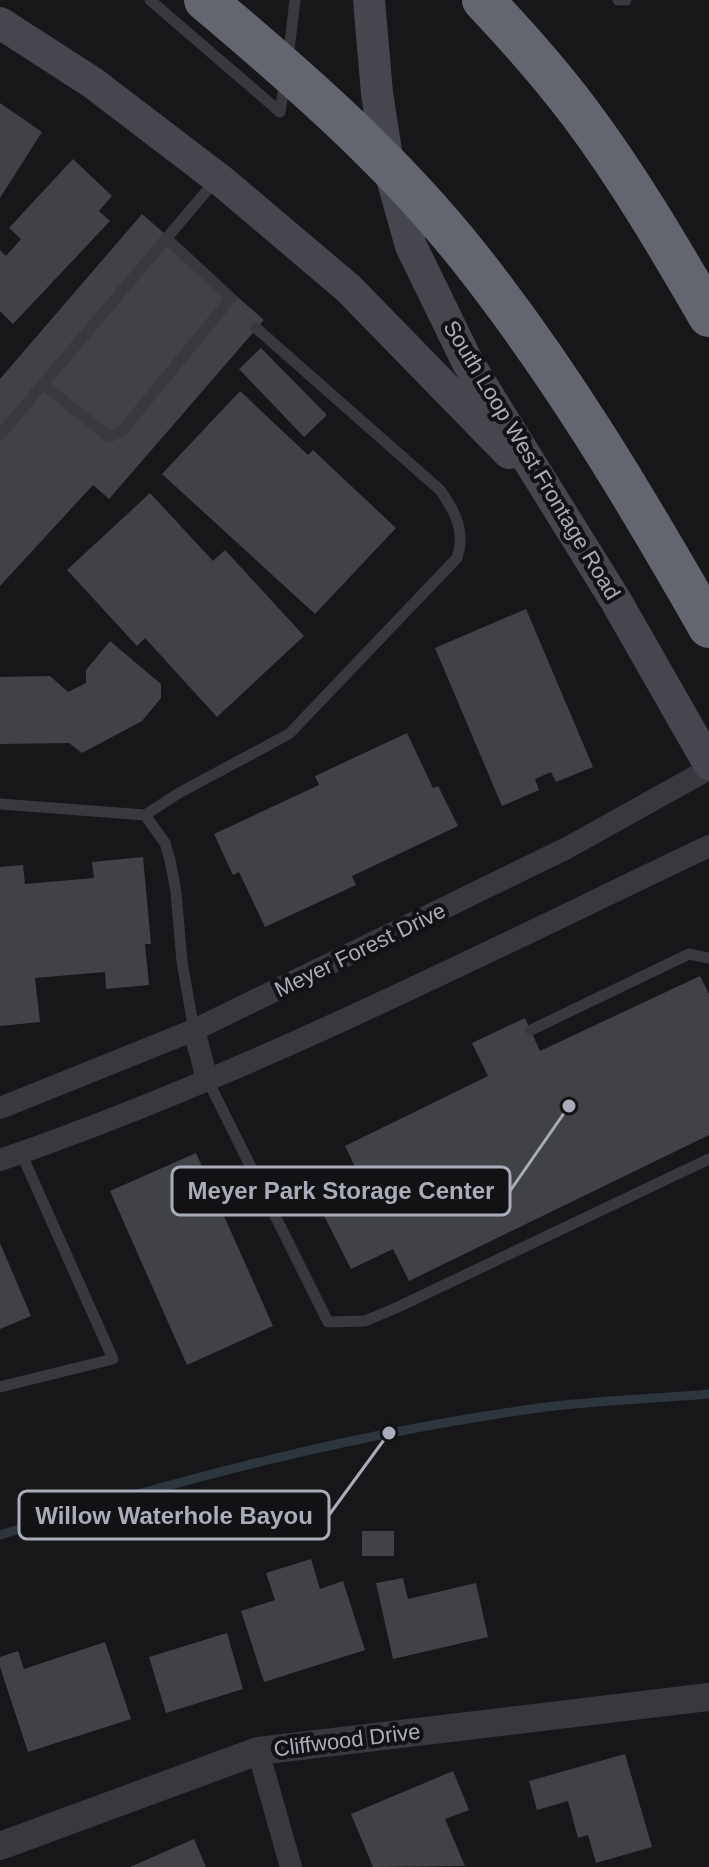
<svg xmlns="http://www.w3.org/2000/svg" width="709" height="1867" font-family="Arial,sans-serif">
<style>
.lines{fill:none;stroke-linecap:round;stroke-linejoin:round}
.stream{stroke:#2d353d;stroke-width:9}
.building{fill:#414246}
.service{stroke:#38383e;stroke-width:11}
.minor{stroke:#38383e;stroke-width:22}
.tertiary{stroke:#38383e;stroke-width:28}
.secondary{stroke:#46474e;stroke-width:32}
.motorway{stroke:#64666f;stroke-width:42}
.motorway-bridge{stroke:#64666f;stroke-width:42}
.labels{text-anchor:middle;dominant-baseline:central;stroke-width:8;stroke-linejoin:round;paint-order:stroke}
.street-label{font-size:22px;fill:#a9adb9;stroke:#121214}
.leader{fill:none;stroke:#a9adb9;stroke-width:3}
.callout-dot{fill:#a9adb9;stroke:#121214;stroke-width:3}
.callout{fill:#121214;stroke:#a9adb9;stroke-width:3}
.callout-label{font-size:24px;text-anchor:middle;font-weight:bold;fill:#a9adb9}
</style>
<rect width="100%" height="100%" fill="#171719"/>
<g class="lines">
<path class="stream" d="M0 1535C176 1480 356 1433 539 1408 595 1400 653 1399 709 1394"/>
</g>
<path class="building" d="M0 103 42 132 0 198Z
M73 159 112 196 99 211 110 221 13 324 0 311V250L6 256 21 239 9 228Z
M142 214 264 320 109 499 93 485 0 586V379Z
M261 348 327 415 304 437 239 369Z
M240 391 308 455 313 450 396 528 315 614 162 474Z
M150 493 213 561 225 550 304 636 217 717 145 638 137 646 67 570Z
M526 609 593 767 556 782 551 772 535 779 539 790 502 806 435 648Z
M110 641 161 684V698L142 721 82 753 69 743 0 744V677L50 676 68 692 86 683V670Z
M407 733 433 788 438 786 458 826 352 876 356 885 265 927 239 872 233 875 214 834 319 785 315 776Z
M143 857 151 944H145L149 985 106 989 105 972 35 978 40 1022 0 1026V867L23 865 25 884 94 878 92 862Z
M700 976 709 994V1135L409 1281 393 1249 351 1269 317 1202 362 1181 345 1146 488 1076 472 1043 525 1018 540 1051Z
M196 1153 273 1326 187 1365 110 1191Z
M0 1243 31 1316 0 1329Z
M362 1531H394V1556H362Z
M311 1559 320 1589 343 1581 365 1650 264 1682 241 1611 275 1600 266 1573Z
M403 1578 408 1599 476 1583 488 1637 393 1659 376 1583Z
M227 1633 243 1689 166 1713 149 1657Z
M105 1642 131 1719 28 1752 0 1667V1657L18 1651 24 1669Z
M625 1754 652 1847 596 1863 588 1835 578 1838 568 1801 537 1810 529 1781Z
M453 1771 469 1810 445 1819 465 1866 373 1867 351 1814Z
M194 1839 206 1867H130Z"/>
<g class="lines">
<path class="service" d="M150 0 280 112 285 80
M618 0H626
M288 59 295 0
M43 384 109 437 122 431 231 298 166 238
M0 435 215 181
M0 804 145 815 179 793 289 734 457 558C466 532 455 511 440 490L256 328
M145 815 165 843 170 860 176 892 182 962 194 1030
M531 1030 689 954 709 958
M207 1079 328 1322 365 1321 396 1308 709 1159
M0 1387 113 1359 21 1153"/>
<path class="minor" d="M194 1030 207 1079
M0 1108 194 1030 567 848 709 769
M0 1160C244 1076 476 957 709 846
M258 1751 291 1867"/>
<path class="tertiary" d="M0 1846 258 1751 709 1697"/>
<path class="secondary" d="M369 0 377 93 388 164 411 246 468 363 616 601 709 764
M0 23 93 83 224 183 348 288 509 453"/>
<path class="motorway" d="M483 0C517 36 550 73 580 113 628 177 669 247 709 316"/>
<path class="motorway-bridge" d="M205 0C299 79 392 160 469 257 561 373 636 499 709 627"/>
</g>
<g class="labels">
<g class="street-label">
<text transform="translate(532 460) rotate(59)">South Loop West Frontage Road</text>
<text transform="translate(360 950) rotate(-26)">Meyer Forest Drive</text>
<text transform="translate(347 1740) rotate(-7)">Cliffwood Drive</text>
</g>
</g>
<path class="leader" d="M569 1106L510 1191M389 1433L329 1515"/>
<g class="callout-dot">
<circle cx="569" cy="1106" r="8"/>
<circle cx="389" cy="1433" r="8"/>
</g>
<g class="callout">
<rect x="172" y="1167" width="338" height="48" rx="8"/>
<rect x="19" y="1491" width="310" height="48" rx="8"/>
</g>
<g class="callout-label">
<text x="341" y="1199">Meyer Park Storage Center</text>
<text x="174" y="1524">Willow Waterhole Bayou</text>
</g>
</svg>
